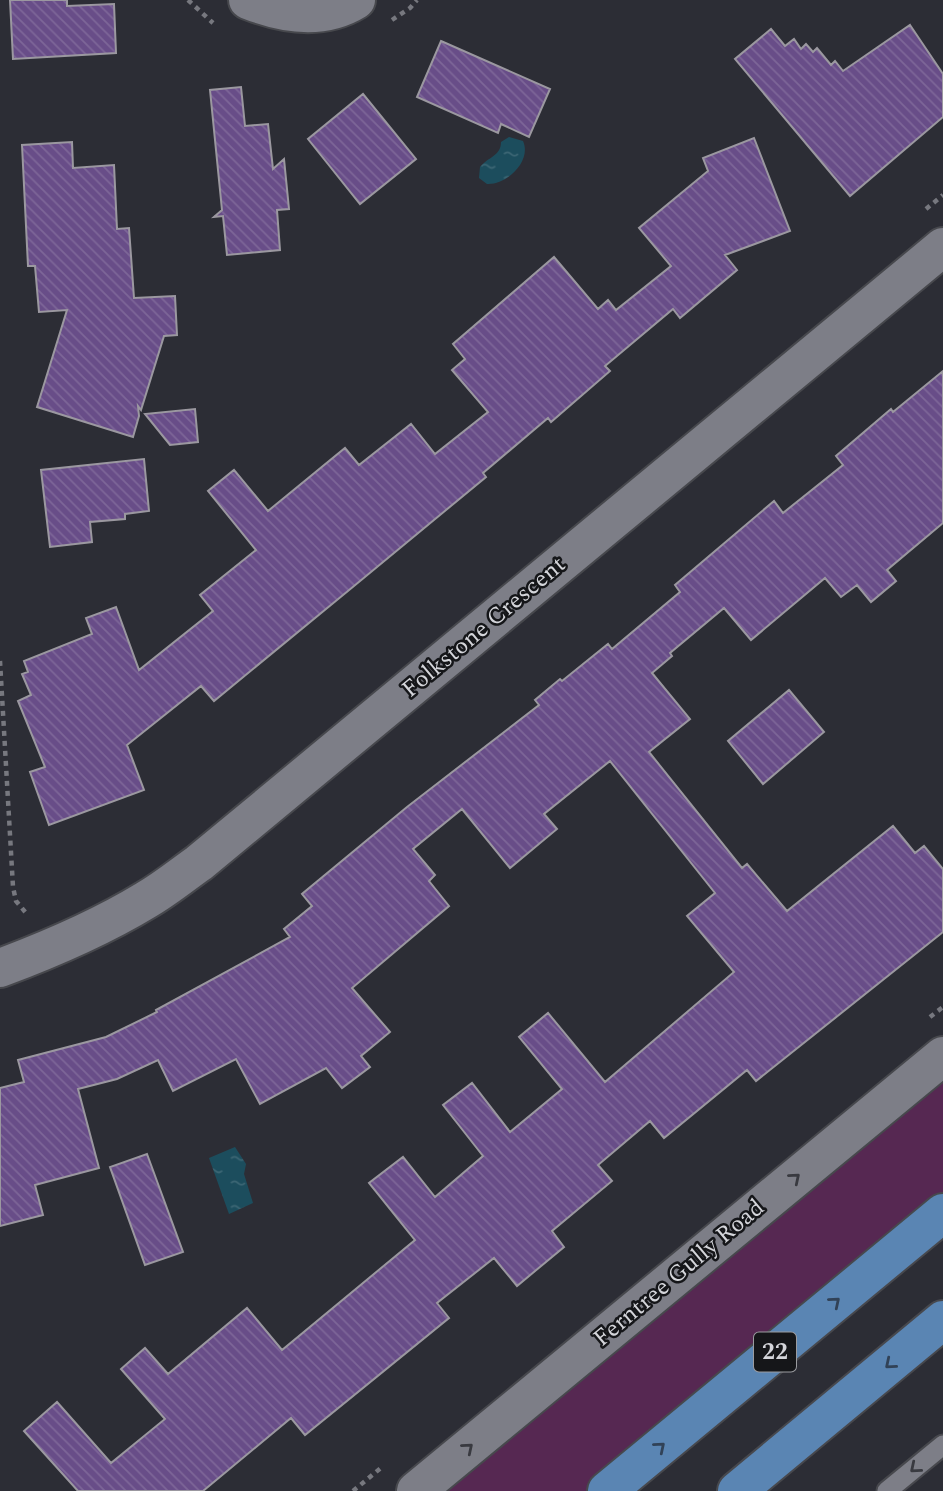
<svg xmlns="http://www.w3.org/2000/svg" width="943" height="1491" font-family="Spectral,serif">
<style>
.green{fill:#562852}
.water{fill:url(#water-ripples)}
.building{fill:url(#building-back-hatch);stroke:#9b98a0;stroke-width:2}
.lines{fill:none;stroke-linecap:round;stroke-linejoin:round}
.lane-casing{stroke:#47484d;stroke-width:23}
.street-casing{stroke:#47484d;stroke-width:42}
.primary-casing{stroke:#47484d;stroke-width:42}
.path{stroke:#77787f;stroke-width:4.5;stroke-dasharray:5 5;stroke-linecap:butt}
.lane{stroke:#7d7e87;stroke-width:19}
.street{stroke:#7d7e87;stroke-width:38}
.primary{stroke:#5a85b3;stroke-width:38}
.oneway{stroke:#393a40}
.oneway2{stroke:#314257}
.labels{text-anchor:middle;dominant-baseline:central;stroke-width:5;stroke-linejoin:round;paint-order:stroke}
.shield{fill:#151619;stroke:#9b9ca0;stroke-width:2}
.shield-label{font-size:23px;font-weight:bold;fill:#d4d5da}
.street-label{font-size:24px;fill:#d4d5da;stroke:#151619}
</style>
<defs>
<pattern id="water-ripples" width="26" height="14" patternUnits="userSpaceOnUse" patternTransform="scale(1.75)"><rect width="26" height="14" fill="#1c4d5d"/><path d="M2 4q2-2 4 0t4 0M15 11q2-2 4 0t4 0" fill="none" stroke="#3c6674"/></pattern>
<pattern id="building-back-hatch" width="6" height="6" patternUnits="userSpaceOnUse" patternTransform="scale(1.75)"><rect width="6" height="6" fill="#684d88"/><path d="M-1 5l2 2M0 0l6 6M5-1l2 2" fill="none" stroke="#7d6698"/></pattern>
</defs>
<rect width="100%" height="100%" fill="#2c2d35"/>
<path class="green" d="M943 1056V1213L607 1491H416Z"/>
<path class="water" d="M509 137 523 141C532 161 507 185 487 184L479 178 480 167C488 157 501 156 501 142Z
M235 1147 246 1164 244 1174 253 1203 229 1214 209 1158Z"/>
<path class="building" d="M10 0H67V6L114 4 116 53 13 59Z
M910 25 943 74V117L850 196 735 59 771 29 785 46 794 39 801 49 806 44 813 52 817 48 831 65 835 61 843 71Z
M441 41 550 89 529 137 501 124 498 133 417 97Z
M241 87 245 126 268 124 273 169 284 159 289 209 277 210 280 250 227 255 223 216 214 217 222 210 210 90Z
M363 94 416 159 360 204 308 139Z
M754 138 790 231 725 255 737 270 680 318 673 309 605 366 610 371 551 422 548 418 483 473 486 477 354 586 214 701 201 686 127 745 144 790 49 825 30 772 45 767 18 701 31 695 22 674 28 672 24 661 92 634 86 618 116 607 139 670 213 611 200 595 256 550 208 491 234 470 268 511 345 448 359 465 411 424 435 454 488 412 452 370 465 359 453 344 554 257 598 309 608 300 616 310 671 266 639 228 708 171 703 158Z
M72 142 73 168 114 165 117 229 129 228 134 298 175 296 177 335 164 336 141 410 138 406 139 416 133 437 37 407 67 310 39 312 35 266H28L22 145Z
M943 371V523L887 570 896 581 871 602 857 585 841 597 825 578 751 640 724 608 670 653 672 656 652 673 690 719 649 752 742 868 747 864 787 911 893 826 915 853 924 846 943 869V932L756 1081 747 1070 664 1138 650 1121 598 1165 612 1181 552 1231 564 1247 517 1286 494 1258 437 1303 449 1318 305 1435 291 1418 203 1491H78L24 1431 57 1402 111 1463 165 1419 121 1369 145 1348 168 1374 247 1308 282 1350 415 1240 369 1183 403 1157 435 1197 483 1156 443 1105 472 1083 510 1132 562 1089 519 1037 548 1013 605 1082 734 972 687 916 715 893 610 761 544 814 557 829 510 868 462 809 413 849 435 875 429 881 449 906 352 988 390 1032 361 1056 370 1067 342 1088 326 1068 260 1104 236 1059 173 1091 158 1060 117 1079 78 1089 99 1168 35 1185 43 1215 0 1226V1088L24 1082 18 1060 106 1037 157 1012 156 1010 290 937 284 929 312 906 302 894 407 807 539 705 535 700 560 679 562 681 608 644 612 649 680 592 675 585 774 501 783 513 843 465 836 456 891 409 893 412Z
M195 409 198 442 170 445 145 414Z
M144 459 149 511 125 514V519L90 522 92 542 50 547 41 470Z
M789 690 824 732 763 784 728 741Z
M147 1154 183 1252 145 1265 110 1167Z"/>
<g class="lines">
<g class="lane-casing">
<path id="lane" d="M887 1491 943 1445"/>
</g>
<g class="street-casing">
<path id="street" d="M248 0C283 14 322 21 356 0
M0 968C51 949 100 928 146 900 165 889 182 875 199 863L943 247
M416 1491 943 1056"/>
</g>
<g class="primary-casing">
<path id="primary" d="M607 1491 943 1213
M737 1491 943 1320"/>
</g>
<path class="path" d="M188 0 213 23
M392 20 410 8 417 0
M926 209 943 195
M0 661 13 887 16 901 26 913
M930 1017 943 1007
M353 1491 382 1467"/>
<use href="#lane" class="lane"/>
<use href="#street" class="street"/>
<use href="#primary" class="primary"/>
</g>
<defs><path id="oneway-chevron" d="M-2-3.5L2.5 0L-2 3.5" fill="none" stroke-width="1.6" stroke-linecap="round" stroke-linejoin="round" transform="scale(1.75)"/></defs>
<g class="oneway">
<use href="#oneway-chevron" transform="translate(795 1178) rotate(-40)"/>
<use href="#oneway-chevron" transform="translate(468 1448) rotate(-40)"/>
<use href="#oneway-chevron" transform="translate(915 1468) rotate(140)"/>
</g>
<g class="oneway2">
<use href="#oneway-chevron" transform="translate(835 1302) rotate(-40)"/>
<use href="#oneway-chevron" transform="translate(890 1364) rotate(140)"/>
<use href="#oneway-chevron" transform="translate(660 1447) rotate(-40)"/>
</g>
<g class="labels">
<rect class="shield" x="754" y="1332.5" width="42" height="39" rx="5"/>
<g class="shield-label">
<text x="775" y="1352">22</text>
</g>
<g class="street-label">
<text transform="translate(484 627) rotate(-40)">Folkstone Crescent</text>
<text transform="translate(679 1273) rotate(-40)">Ferntree Gully Road</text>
</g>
</g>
</svg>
